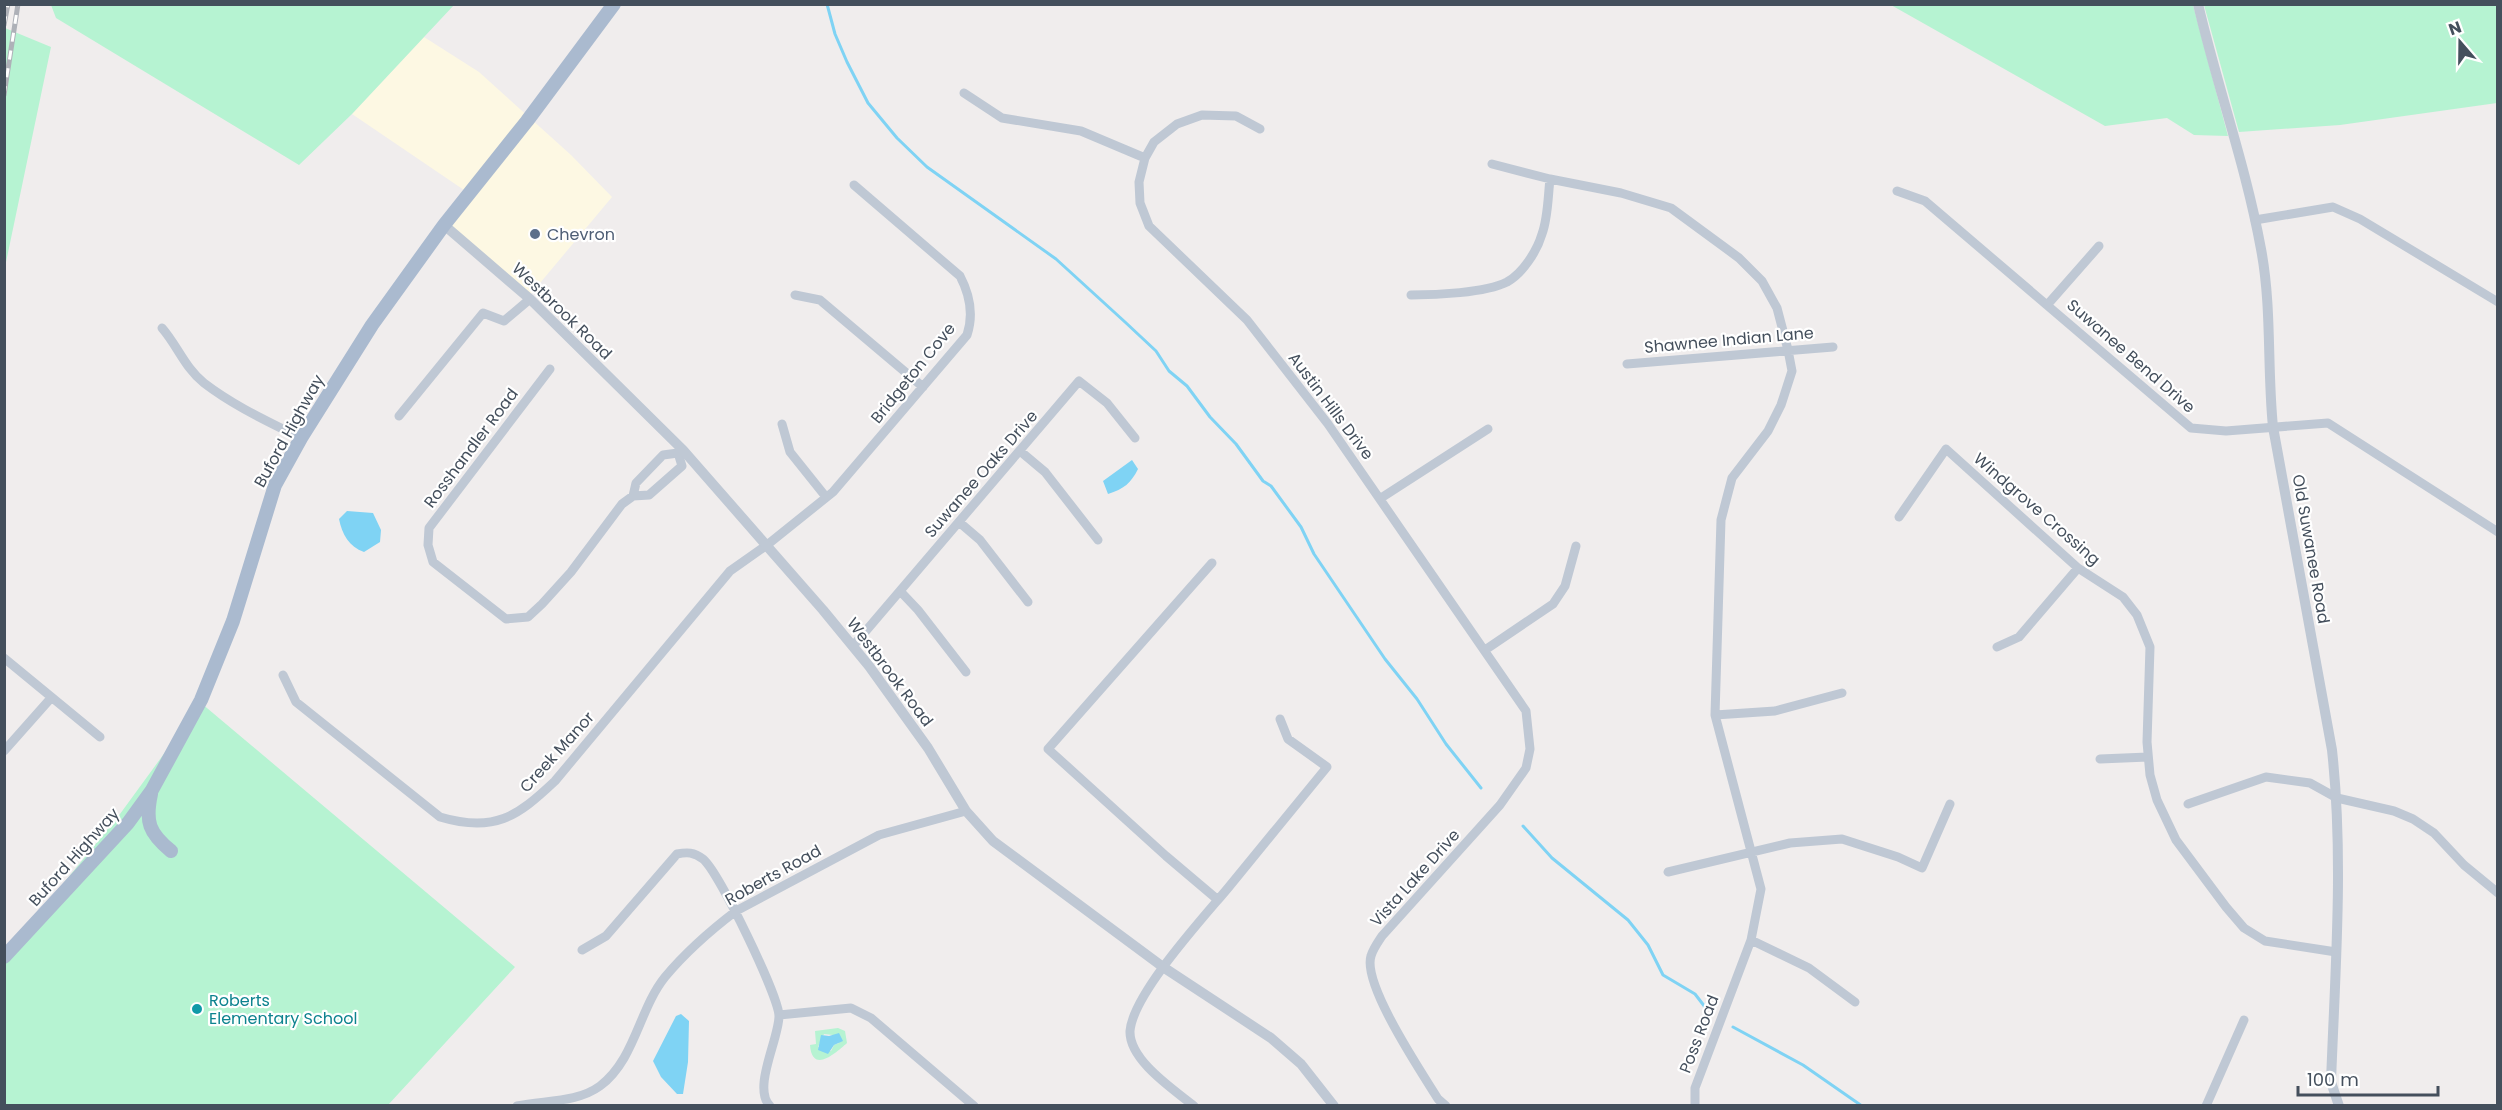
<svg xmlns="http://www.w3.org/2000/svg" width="2502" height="1110" font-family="Poppins,sans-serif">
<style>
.commercial{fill:#fdf8e3}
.green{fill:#b6f3d2;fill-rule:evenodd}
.water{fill:#7fd3f4}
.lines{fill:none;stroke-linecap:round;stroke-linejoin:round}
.stream{stroke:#7fd3f4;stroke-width:3}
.minor{stroke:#bfc8d4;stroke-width:9}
.tertiary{stroke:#bfc8d4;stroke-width:10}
.primary{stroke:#aabacf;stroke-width:14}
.rail-casing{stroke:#aeb1b8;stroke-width:5}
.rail{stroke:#fff;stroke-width:3;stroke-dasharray:9;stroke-linecap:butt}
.service-dot{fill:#5c6f8a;stroke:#fff;stroke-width:2}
.culture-dot{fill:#0f9aa8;stroke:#fff;stroke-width:2}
.labels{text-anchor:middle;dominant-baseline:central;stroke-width:4.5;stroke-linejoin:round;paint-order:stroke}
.service-label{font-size:16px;fill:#4e5e75;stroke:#fff;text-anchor:start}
.street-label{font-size:16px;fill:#444f5c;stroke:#fff}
.culture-label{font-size:16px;fill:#0d838f;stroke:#fff;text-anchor:start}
</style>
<rect width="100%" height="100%" fill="#f0eded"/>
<path class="commercial" d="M424 37 479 72 571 155 612 197 530 295 444 219 464 190 352 114Z"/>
<path class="green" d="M51 5H454L352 114 299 165 56 18Z
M1891 5H2193L2228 136 2194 135 2167 118 2105 126Z
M2204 5H2497V103L2340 125 2239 132Z
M5 28 51 47 5 267Z
M201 703 515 967 388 1105 5 1106V955L120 814Z
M838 1028 845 1031 847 1043C837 1052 812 1075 810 1045L816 1044 815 1031ZM824 1034 833 1035 839 1043 834 1045 831 1051 818 1047Z"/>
<path class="water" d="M1132 460 1138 469C1131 483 1124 489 1108 494L1103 481Z
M347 511 373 513 381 530 380 542 364 552C349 547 342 534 339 519Z
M681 1014 689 1021 688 1062 683 1094H677L661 1077 653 1061 676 1016Z
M839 1033 843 1041 834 1045 828 1054 818 1050 821 1035 829 1036Z"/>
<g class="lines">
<path class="stream" d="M827 4 835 34 847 62 868 103 897 138 927 167 1056 259 1125 322 1156 351 1169 371 1187 386 1210 417 1236 444 1263 481 1271 486 1301 527 1314 554 1385 659 1417 699 1446 744 1481 788
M1523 826 1552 858 1628 920 1648 945 1663 975 1695 994 1705 1007
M1733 1027 1803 1065 1862 1106"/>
<path class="minor" d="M964 93 1002 118 1081 131 1145 158
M1260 129 1236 116 1202 115 1177 124 1154 142 1145 158 1139 182 1140 203 1149 226 1247 320 1328 424 1526 711 1530 749 1526 768 1500 805 1382 936C1378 942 1373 949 1371 956 1362 984 1422 1073 1438 1099L1446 1106
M1492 164 1550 179 1621 193 1671 208 1739 258 1762 281 1777 308 1788 350 1792 371 1781 405 1768 431 1732 478 1721 520 1715 715 1761 889 1751 940 1695 1088V1106
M1897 191 1925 201 2191 428 2226 431 2328 423 2498 532
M2255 220 2333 207 2360 219 2498 302
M795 295 820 300 923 387
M1411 295C1435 295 1485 293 1507 282 1523 273 1537 251 1542 234 1548 218 1548 196 1550 179
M2048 304 2099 246
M162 328C177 345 185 368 204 383 234 406 267 421 301 438
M1627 364 1833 347
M550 369 429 528 428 545 433 562 506 619 528 617 542 604 571 572 622 504 633 496 636 483 663 455 678 453 683 450
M399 416 483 313 504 321 530 299
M782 424 790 452 826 497
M1020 451 1045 472 1098 540
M633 496 649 495 682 466 678 453
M1381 498 1488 429
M1899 517 1946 449 2078 568 2123 597 2137 615 2150 647 2147 742 2150 775 2157 800 2176 840 2226 907 2244 928 2265 941 2336 952
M959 522 980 540 1028 602
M1212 563 1048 749 1166 856 1218 900
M900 591 918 610 966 672
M853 646 1079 381 1107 403 1135 438
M1997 647 2019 637 2078 568
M1485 650 1553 604 1565 586 1576 546
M4 658 100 737
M283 675 296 702 440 817C494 833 517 817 555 781L730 571 767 545 833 492 967 335C974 314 970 295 960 276L854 185
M1715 715 1775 711 1842 693
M4 751 51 698
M2100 759 2148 757
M2188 804 2266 777 2310 783 2337 798 2394 811 2413 819 2434 833 2464 865 2498 893
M1668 872 1790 843 1842 839 1898 857 1922 868 1950 804
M1751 940 1809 968 1855 1002
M582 950 606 936 677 854C687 852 694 852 703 859 719 872 779 997 779 1016 779 1039 752 1088 770 1106
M779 1015 851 1008 871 1018 974 1106
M517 1106C544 1100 577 1103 600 1086 635 1060 639 1009 665 977 685 953 711 930 736 911L879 835 966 811
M1194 1106C1173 1089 1129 1060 1130 1031 1133 994 1203 918 1228 888 1261 848 1294 807 1327 767L1288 739 1280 719
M2206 1106 2244 1020"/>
<path class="tertiary" d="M2198 4C2217 86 2246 166 2261 249 2272 307 2267 368 2273 427L2332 750C2344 860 2335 972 2331 1082L2339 1106
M444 225 530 299 683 450 823 610 869 666 928 748 966 811 993 841 1163 967 1271 1038 1301 1064 1334 1106"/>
<path class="primary" d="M151 794C145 822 149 833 171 851
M4 957 128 823 152 790 201 700 233 621 275 485 301 438 372 325 444 225 527 121 614 4"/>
<g class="rail-casing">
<path id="rail" d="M4 25 8 4
M4 95 18 4"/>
</g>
<use href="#rail" class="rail"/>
</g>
<circle class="service-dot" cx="535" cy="234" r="6"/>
<circle class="culture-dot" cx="197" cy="1009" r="6"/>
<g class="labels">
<g class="service-label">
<text x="547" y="234">Chevron</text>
</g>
<g class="street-label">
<text transform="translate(562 311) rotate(44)">Westbrook Road</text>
<text transform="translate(1729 340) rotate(-5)">Shawnee Indian Lane</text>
<text transform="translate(2131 356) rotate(41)">Suwanee Bend Drive</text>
<text transform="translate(913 373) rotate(-51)">Bridgeton Cove</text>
<text transform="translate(1331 406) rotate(53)">Austin Hills Drive</text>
<text transform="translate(289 431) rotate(-61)">Buford Highway</text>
<text transform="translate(471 448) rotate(-53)">Rosshandler Road</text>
<text transform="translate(981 474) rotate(-49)">Suwanee Oaks Drive</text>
<text transform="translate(2037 509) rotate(41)">Windgrove Crossing</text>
<text transform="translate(2311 549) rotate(80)">Old Suwanee Road</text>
<text transform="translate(890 672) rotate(53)">Westbrook Road</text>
<text transform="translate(557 752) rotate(-48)">Creek Manor</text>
<text transform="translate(74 857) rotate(-48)">Buford Highway</text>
<text transform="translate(773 875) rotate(-29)">Roberts Road</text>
<text transform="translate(1415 878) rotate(-48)">Vista Lake Drive</text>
<text transform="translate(1699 1034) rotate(-69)">Poss Road</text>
</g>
<g class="culture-label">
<text x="209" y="1000">Roberts<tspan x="209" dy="18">Elementary School</tspan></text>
</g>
</g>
<rect width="2502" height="1110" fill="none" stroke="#444f5c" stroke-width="12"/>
<g transform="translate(2460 42) rotate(340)" stroke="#ffffff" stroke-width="4.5" paint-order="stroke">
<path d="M0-4.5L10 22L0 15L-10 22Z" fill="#444f5c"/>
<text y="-9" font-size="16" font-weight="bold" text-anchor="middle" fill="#444f5c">N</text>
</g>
<path d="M2298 1086v9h140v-9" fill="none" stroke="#444f5c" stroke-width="3"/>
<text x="2307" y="1086" font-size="18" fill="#444f5c" stroke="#ffffff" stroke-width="4.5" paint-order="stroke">100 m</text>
</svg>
